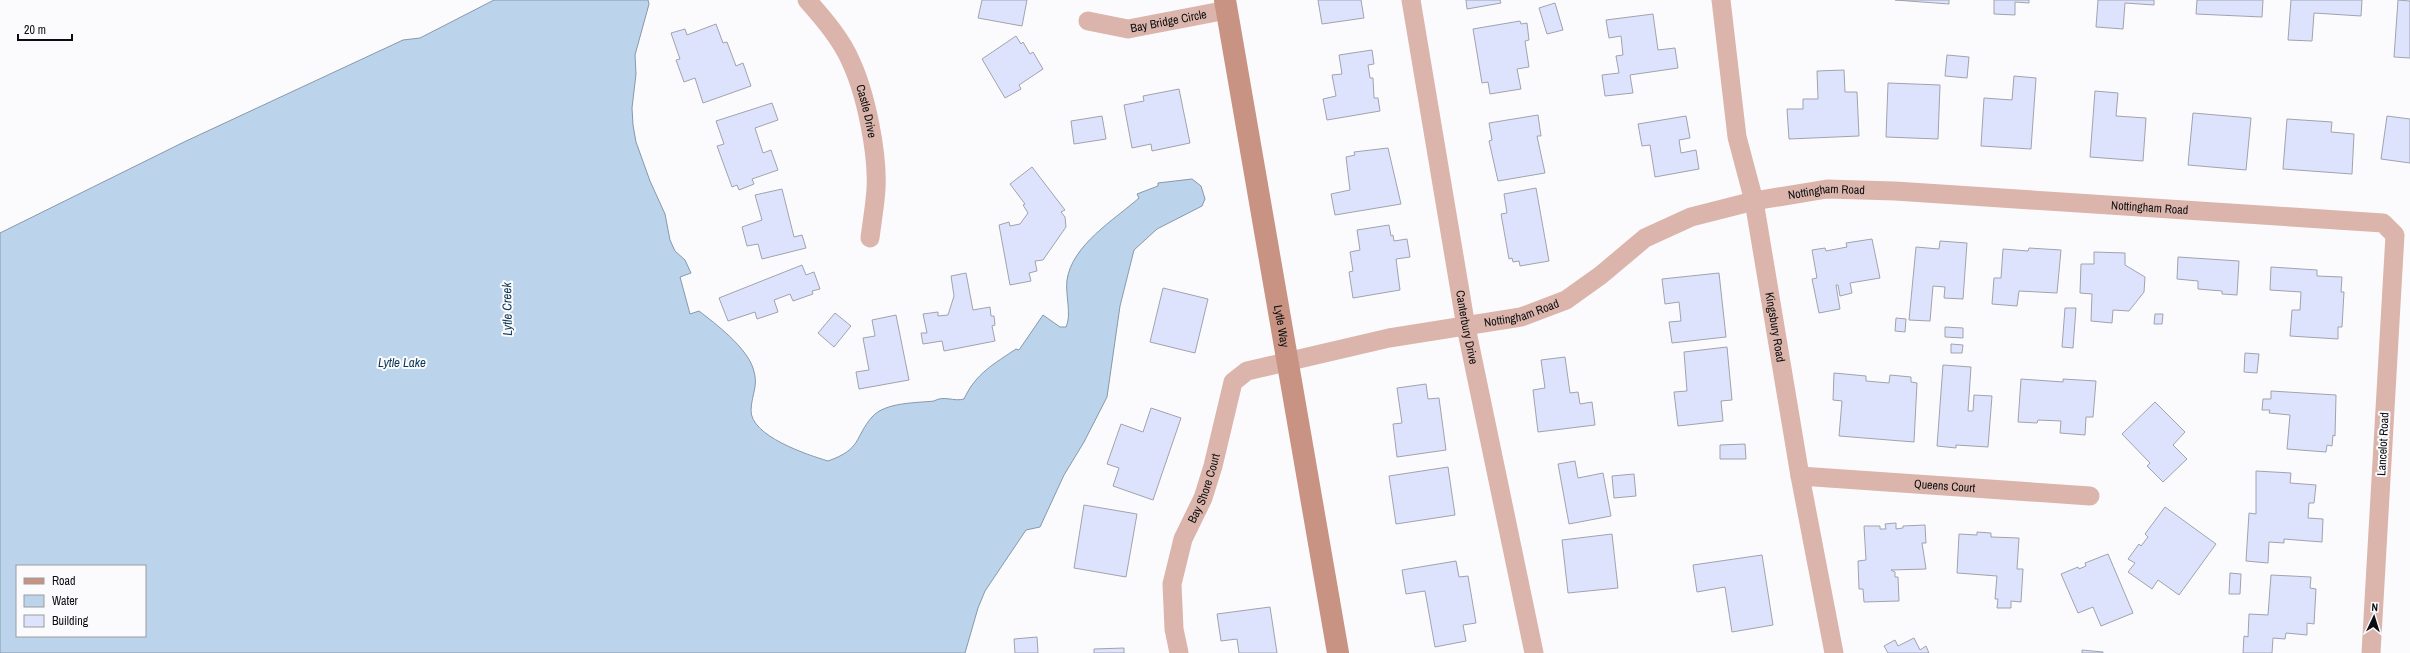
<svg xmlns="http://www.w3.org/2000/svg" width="2410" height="653" font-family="'Archivo Narrow',sans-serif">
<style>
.water{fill:#bbd4ec;stroke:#8698aa;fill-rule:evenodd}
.building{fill:#dde3fc;stroke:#a0a3ae}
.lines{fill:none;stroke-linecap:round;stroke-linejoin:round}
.street{stroke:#dbb5ab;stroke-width:19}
.secondary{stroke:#c99383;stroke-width:22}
.labels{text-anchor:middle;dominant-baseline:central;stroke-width:4;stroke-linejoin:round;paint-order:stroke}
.street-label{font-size:12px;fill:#0c0d10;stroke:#fbfbfe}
.water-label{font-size:13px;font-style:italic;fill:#0c3757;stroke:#fbfbfe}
</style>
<rect width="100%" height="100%" fill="#fbfbfe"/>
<path class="water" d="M494 0H648L649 4 635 55 636 74 632 108 633 125 636 142 650 181 665 214 670 240 675 251 685 260 691 273 680 277 690 314 699 311C716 324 746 347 753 368 759 386 752 392 751 410 750 436 808 455 828 461 862 449 854 438 872 417 885 402 917 403 934 401 944 395 954 402 964 399 976 373 994 364 1016 349L1019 350 1043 315 1060 327H1066C1072 315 1065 294 1067 280 1072 245 1114 220 1139 198L1137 194 1158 186V183L1192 179 1201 186 1205 199 1202 206 1157 229 1134 250 1120 306 1107 397 1084 442 1064 475 1040 527 1026 530 985 591 978 608 965 653H0V233L184 142 403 40 420 38ZM17 566H145V636H17Z"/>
<path class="building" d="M982 0H1027L1022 26 978 18Z
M1318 0H1361L1364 18 1322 24Z
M1466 0H1500L1501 3 1467 9Z
M1895 0H1949V4Z
M1994 0H2029V3L2015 2V15L1994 14Z
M2098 0H2154V5L2125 3 2123 29 2096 27Z
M2197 0H2263L2262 17 2196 14Z
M2291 0H2362L2361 16 2314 13 2312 41 2288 40Z
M2398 0 2410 1V58L2394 57Z
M1555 3 1563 30 1547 34 1539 8Z
M1653 14 1658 50 1675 48 1678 68 1630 75 1633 93 1605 96 1602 75 1619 73 1616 56 1623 55 1621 36 1609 38 1606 20Z
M1520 21 1521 24 1527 23 1529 40 1525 41 1529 67 1517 69 1521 89 1490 94 1488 82 1482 83 1473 29Z
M716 24 723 43 727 42 736 66 743 63 751 86 703 103 695 78 684 82 676 60 680 59 671 33 685 29 687 35Z
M1016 36 1021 44 1023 42 1030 54 1033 52 1043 69 1019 85 1021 89 1005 98 982 59Z
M1372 50 1374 64 1368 65 1370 78H1373L1374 98H1378L1380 111 1327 120 1323 99 1336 96 1332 75 1342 74 1339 55Z
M1947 55 1969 57 1967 78 1945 76Z
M1844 70 1845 92H1857L1859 136 1789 139 1787 109H1803V99H1818L1817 71Z
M2014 76 2036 78 2031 149 1981 146 1984 98 2012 100Z
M1888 83 1940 85 1938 139 1886 137Z
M1179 89 1190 143 1152 151 1151 144 1132 148 1124 105 1144 101 1143 96Z
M2095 91 2118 93 2116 116 2146 118 2143 161 2090 157Z
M772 103 778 120 755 128 763 153 771 150 778 170 752 179 754 184 739 190 737 185 732 187 717 146 724 144 716 121Z
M2193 113 2251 118 2246 170 2188 165Z
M1538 115 1541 136H1537L1545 173 1498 181 1489 141 1492 140 1489 123Z
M1102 116 1106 139 1074 144 1071 121Z
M1686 116 1690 138 1679 140 1681 153 1696 150 1699 169 1655 177 1650 145 1642 146 1638 124Z
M2387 116 2410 119V163L2381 159Z
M2287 119 2332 122 2331 132 2354 134 2352 174 2283 169Z
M1388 148 1401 204 1335 215 1331 194 1350 190 1346 157 1355 155 1354 152Z
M1032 167 1065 210 1061 212 1065 217 1066 227 1043 260 1035 261 1037 271 1029 273 1031 281 1010 285 999 225 1009 222 1010 226 1020 224 1028 213 1023 205 1025 204 1010 184Z
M1536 188 1549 261 1520 266 1519 261 1513 262 1512 258 1509 259 1501 214 1507 213 1504 194Z
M782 189 794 237 802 235 806 248 762 259 758 244 747 246 742 227 762 220 755 195Z
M1389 225 1391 236 1393 235 1394 241 1407 239 1410 257 1396 259 1400 290 1353 298 1349 272 1353 271 1350 252 1360 250 1357 230Z
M1872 239 1880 278 1850 283 1852 293 1840 296 1838 285H1836L1840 309 1819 313 1812 279 1817 278 1812 250 1825 248 1826 251 1847 247 1846 243Z
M1940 241 1967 243 1963 299 1944 298 1945 287 1933 286 1930 321 1909 320 1916 247 1939 249Z
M2029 248 2061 250 2057 293 2019 291 2017 306 1992 304 1994 278H2001L2003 249 2028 251Z
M2094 252 2125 253V265L2145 277 2144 292 2129 311 2113 310 2112 323 2091 321 2092 294 2080 293 2081 264H2094Z
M2178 257 2239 261 2237 295 2222 294V291L2198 289V281L2177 279Z
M802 265 806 275 814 272 820 289 812 291 813 294 793 301 790 294 774 300 778 312 757 319 755 312 728 321 719 298Z
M2271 267 2317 270V276L2342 277 2341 292H2344L2342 327H2338V339L2290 336 2292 310H2300L2301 292 2270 290Z
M966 273 973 310 990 307 991 316H994L995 325 992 326 995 341 944 351 942 341 923 344 921 333H927L923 314 938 312V316L948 315 954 296 951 276Z
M1719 273 1726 337 1672 343 1669 322 1681 321 1679 302 1665 304 1662 279Z
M1163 288 1208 299 1195 353 1150 342Z
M2065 308H2076L2073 348 2062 347Z
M835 313 851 326 834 347 818 333Z
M2155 314H2163L2162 324H2154Z
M896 315 909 380 859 389 856 372 869 370 863 338 875 336 872 320Z
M1896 318 1906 319 1905 332 1895 331Z
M1945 327 1963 328V338L1945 337Z
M1951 344 1963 345 1962 353H1951Z
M1727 347 1732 400 1721 401 1723 421 1678 426 1674 392 1687 391 1684 352Z
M2245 353 2259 354 2257 373 2244 372Z
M1565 357 1570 393 1578 392 1580 404 1592 402 1595 425 1538 432 1533 390 1545 388 1541 360Z
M1943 365 1971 367 1968 411H1973L1974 395 1992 396 1988 447 1956 445V448L1937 446Z
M1834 373 1866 376V381L1889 383 1890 375 1911 377V382L1917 383 1914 442 1839 436 1842 401 1833 400Z
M2021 379 2063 382V379L2096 381 2093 417H2086L2085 435 2060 433 2061 421 2038 420 2037 423 2018 422Z
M1426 384 1428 399 1439 398 1446 450 1397 457 1393 424 1402 423 1397 388Z
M2271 391 2336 395 2335 436 2333 435 2332 446 2327 445 2326 452 2287 449 2290 415 2269 413 2270 410H2262L2263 399H2271Z
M2155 402 2185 432 2173 445 2187 459 2163 482 2147 466 2150 463 2122 434Z
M1151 408 1181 418 1153 500 1113 486 1119 468 1107 464 1121 424 1143 432Z
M1745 444 1746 459H1720V445Z
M1575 461 1578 478 1603 473 1611 516 1569 524 1558 464Z
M1448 467 1455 515 1396 524 1389 476Z
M2256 471 2291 473 2290 483 2316 485 2314 503H2309L2308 518 2323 519 2322 542 2284 539V543L2269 542 2268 563 2246 561 2249 513 2256 514Z
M1634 474 1636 496 1614 498 1612 476Z
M1084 505 1137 514 1126 577 1074 568Z
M2165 507 2216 544 2179 595 2158 580 2152 589 2128 572 2135 563 2128 559 2139 544 2141 546 2148 537 2145 534Z
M1896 523V529L1903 528V526L1925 525 1926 543H1922L1926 569 1891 570 1895 572V577H1898L1899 601 1864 602 1863 589H1859L1858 561 1866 560 1864 526H1880V529H1886L1885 524Z
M1977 532 1991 533V537L2019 538 2017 569H2023L2021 602 2011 601V608H1997L1998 599H1995L1997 576 1957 573 1959 534 1977 535Z
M1612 534 1618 588 1568 593 1562 540Z
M2108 554 2133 613 2101 626 2093 607 2078 613 2061 574 2078 567 2079 569 2086 566 2085 563Z
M1762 555 1773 625 1732 632 1725 587 1697 592 1693 565Z
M1456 561 1459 577 1468 576 1476 623 1463 625 1466 641 1435 647 1425 591 1406 594 1402 570Z
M2230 573 2241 574 2240 594H2229Z
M2271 575 2311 577 2310 588 2316 589 2314 624 2307 623V635L2286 633 2285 639 2273 638 2272 653H2243L2244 636 2248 637 2249 614 2268 615Z
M1270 607 1277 653H1239L1237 639 1221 641 1217 614Z
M1037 637 1038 653H1015L1014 639Z
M1914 638 1920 650 1926 646 1929 653H1888L1884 646 1895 640 1898 646Z
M1124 648V653H1094V649Z
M2082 650 2103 652V653H2082Z"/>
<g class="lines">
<g class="street">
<path id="s1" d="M807 0C823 18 842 40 851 62 866 94 878 154 876 189 875 205 872 222 870 238"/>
<path id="s2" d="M1411 0 1466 327 1534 653"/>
<path id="s3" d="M1721 0 1737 137 1754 201 1800 476 1834 653"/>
<path id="s4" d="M1088 21 1128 29 1227 10"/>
<path id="s5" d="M1800 476 2090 496"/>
<path id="s6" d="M1179 653 1174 629 1172 584 1183 539 1203 498 1213 466 1233 382 1247 371 1389 338 1521 317 1566 300 1601 275 1645 238 1691 217 1754 201 1827 189 1895 191 2383 223 2395 235 2371 653"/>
</g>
<path class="secondary" id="s7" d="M1225 0 1338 653"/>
</g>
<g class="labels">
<g class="street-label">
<text stroke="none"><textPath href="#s4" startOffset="82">Bay Bridge Circle</textPath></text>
<text stroke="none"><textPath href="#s1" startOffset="128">Castle Drive</textPath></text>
<text stroke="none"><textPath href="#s6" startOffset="916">Nottingham Road</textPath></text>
<text stroke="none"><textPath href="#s6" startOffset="1240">Nottingham Road</textPath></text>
<text stroke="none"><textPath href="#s6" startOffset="580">Nottingham Road</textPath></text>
<text stroke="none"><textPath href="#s7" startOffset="331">Lytle Way</textPath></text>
<text stroke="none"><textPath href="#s3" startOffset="332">Kingsbury Road</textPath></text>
<text stroke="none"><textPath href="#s2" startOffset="332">Canterbury Drive</textPath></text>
<text transform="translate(2383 444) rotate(-87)">Lancelot Road</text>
<text stroke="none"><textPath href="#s5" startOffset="145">Queens Court</textPath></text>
<text stroke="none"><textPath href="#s6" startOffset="171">Bay Shore Court</textPath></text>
</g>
<g class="water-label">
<text transform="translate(507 309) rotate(-91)">Lytle Creek</text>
<text x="402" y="362">Lytle Lake</text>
</g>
</g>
<rect x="16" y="565" width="130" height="72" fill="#fbfbfe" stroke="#9b9c9f"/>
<rect x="24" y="578" width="20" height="6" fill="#c99383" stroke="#9b9c9f"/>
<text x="52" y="585" font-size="12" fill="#0c0d10">Road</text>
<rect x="24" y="595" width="20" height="12" fill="#bbd4ec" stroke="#9b9c9f"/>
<text x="52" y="605" font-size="12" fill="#0c0d10">Water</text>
<rect x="24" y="615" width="20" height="12" fill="#dde3fc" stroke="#9b9c9f"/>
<text x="52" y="625" font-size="12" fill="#0c0d10">Building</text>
<g transform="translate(2374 617) rotate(4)" stroke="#fbfbfe" stroke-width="3" paint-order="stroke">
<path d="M0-3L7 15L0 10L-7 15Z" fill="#0c0d10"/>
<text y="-6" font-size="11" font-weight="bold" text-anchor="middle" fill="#0c0d10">N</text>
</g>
<path d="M18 34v6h54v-6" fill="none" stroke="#0c0d10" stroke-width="2"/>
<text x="24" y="34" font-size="12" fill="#0c0d10" stroke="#fbfbfe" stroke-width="3" paint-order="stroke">20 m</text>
</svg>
